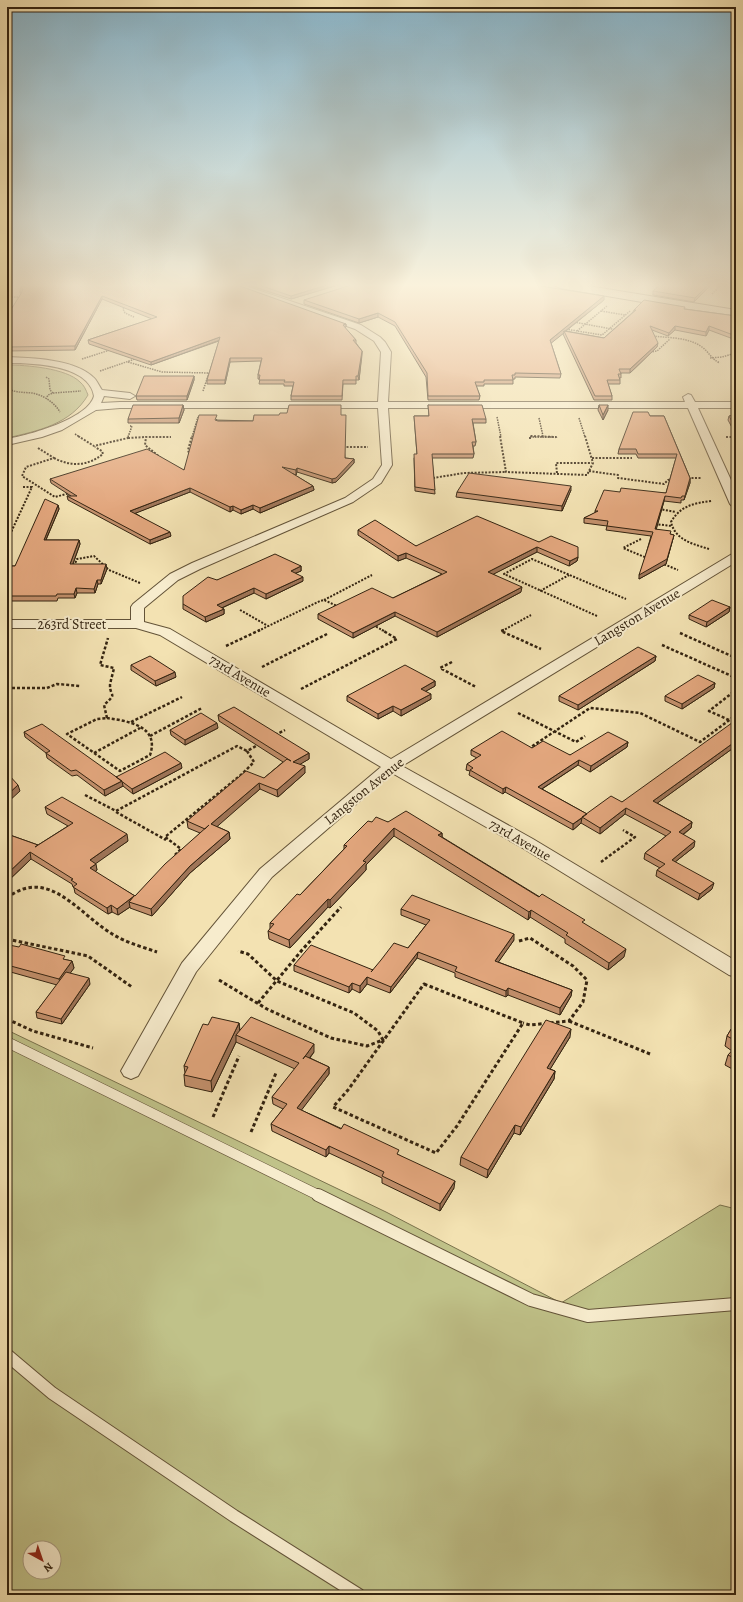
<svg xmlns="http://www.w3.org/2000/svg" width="743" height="1602" font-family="Alegreya,serif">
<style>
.green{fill:#c0c289;stroke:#7a724c;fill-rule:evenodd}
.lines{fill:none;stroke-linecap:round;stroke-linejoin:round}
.lane-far1-casing{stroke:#635338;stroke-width:11}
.lane-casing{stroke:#635338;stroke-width:14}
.street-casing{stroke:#635338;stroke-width:2}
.secondary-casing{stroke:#332310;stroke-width:2}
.path-far3{stroke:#332310;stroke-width:1.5;stroke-dasharray:1.5 1;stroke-linecap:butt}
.path-far2{stroke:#332310;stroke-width:2;stroke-dasharray:2 1.5;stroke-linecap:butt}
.path-far1{stroke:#332310;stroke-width:2.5;stroke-dasharray:3 2;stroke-linecap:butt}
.path{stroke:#332310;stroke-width:3;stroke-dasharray:3.5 2.5;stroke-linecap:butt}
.lane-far1{stroke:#f7eccd;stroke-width:10}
.lane{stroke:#f7eccd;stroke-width:12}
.street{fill:#f7eccd;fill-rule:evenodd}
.secondary{fill:#f7eccd;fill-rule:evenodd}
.wall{fill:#c3906c;stroke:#332310}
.shaded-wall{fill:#9f7558;stroke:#332310}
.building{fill:#e3a77e;stroke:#332310}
.labels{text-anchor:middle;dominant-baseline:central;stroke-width:4;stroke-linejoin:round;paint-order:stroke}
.street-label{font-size:14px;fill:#332310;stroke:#f7eccd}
</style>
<rect width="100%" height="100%" fill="#f3e2b2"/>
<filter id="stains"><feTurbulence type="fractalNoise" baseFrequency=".005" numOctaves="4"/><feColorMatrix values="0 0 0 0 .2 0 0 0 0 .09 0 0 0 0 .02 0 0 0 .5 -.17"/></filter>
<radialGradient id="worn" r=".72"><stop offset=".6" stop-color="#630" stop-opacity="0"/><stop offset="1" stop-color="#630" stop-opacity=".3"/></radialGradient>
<path class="green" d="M7 365C26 365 66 368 80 382 84 385 86 390 88 395 71 424 38 431 7 438Z
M7 1030 386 1212 561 1303 720 1205 736 1209V1595H7ZM30 1548H54V1572H30Z"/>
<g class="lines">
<g class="lane-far1-casing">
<path id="lane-far1" d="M7 1042 320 1196"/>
</g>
<g class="lane-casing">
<path id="lane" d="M318 1195 531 1300 588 1316 736 1304
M7 1355 52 1393 234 1516 359 1595"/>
</g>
<g class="street-casing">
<path id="street" d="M231 285H243L361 325 380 337 385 342 391 352 388 402H685L683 397 688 394 691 395 695 402H736V408H698L736 491V507L732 506 730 504 688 408H388L392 465 381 483 353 502 200 569 178 580 144 608V622L170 629 391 759 732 554 736 553V562L402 766 533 839 736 961V977L729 975 521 847 392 773 272 877 196 972 138 1076 131 1079 124 1076 121 1071 182 963 260 869 381 767 160 635 136 628H7V620H131V607L133 604 170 574 192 563 345 498 373 479 382 465 378 408H120L96 410 62 430 42 437 7 445V439C29 435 88 419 94 396 89 364 31 363 7 363V357C32 358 74 359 93 377 97 380 99 386 102 390L130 393 135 396 130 399 104 396 101 403 120 402H378L381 352 374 341 355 329Z"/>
</g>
<g class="secondary-casing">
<path id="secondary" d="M554 285H582L736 310V318L560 288Z"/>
</g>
<path class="path-far3" d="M712 294 721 285
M9 297H22
M125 305 123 309 125 313 134 317
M607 306 577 331 602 335 630 311
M7 307H16
M601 311 625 315
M574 322 617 330
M566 329 577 331
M653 336C669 338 688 337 702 347 709 352 711 359 720 363
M650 352 657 351 670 339
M710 358 722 357 736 353
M82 359 110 350
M128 362 162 372 209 373 203 391
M100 371 135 359
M46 377 49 379 50 390 53 393 48 395 46 399
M7 388C15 393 23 392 32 393 43 395 54 402 60 412
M53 393 81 391
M497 417 501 437
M539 418 543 436
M579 418 585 437
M75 434 80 437
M128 437 132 426H130
M192 437 198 417
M530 437H555"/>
<path class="path-far2" d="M78 436 94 446 128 438 129 436
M500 436 506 472 587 475 593 463 585 436
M726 437H736
M128 438 146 437
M530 439V436L556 437 557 439
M343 447H368
M38 448 54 458 26 467 22 476 55 497 70 493
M190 456 188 450 192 436
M54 458C71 467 88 466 103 454L102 451 95 447
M161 458 145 445 146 437H171
M592 458H632
M589 471 618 475V478L664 484 668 480 673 479
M557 473 556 463H592
M433 478 464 473 506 472
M688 478H701
M659 509 676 512
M655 524 672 526
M641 539 623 548 647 558
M7 541 32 487H23
M709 549C693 544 675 540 671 522 680 506 694 503 712 501
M661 563 678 570
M74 566 77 559 94 556 109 570 140 583
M540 591 569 575
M324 600 372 575
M240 610 268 626
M597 616 504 574 532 559 626 599
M373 625 384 631
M258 631 320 601 324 600 337 606
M502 631 531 615"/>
<path class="path-far1" d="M504 630 501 631 541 649
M680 633 736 658
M662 645 736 678
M226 646 260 630
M452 662 440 668 476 687
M262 667 327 634
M7 688H47L57 684 80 686
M301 689 397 639 382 630
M518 713 576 742 585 736
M107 718 104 705C118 692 110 698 110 685 111 679 113 673 114 668L100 665 108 638
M107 718C128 721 160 726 150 755L120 771 67 734 97 719Z
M729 720 709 711 736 690
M131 722 182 697
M275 735 285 730
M150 736 202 708
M528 749 590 708 640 713 700 742 736 715
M94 753 140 728
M85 795 116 811 237 746 247 751
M116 812 166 840
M175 855 181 849 165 837 242 774 254 762 247 751 258 745
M601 862 635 837 623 830"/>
<path class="path" d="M7 898C49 865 80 916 114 935 127 943 143 947 157 952
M7 939 88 956 132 987
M519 941 530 938 573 966 587 980 583 1002 569 1021 530 1025 523 1023
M219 980 267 1009 331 1038 367 1046 383 1040 378 1031 354 1013 277 981 248 954 238 951
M424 984 523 1023 457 1126 436 1153 333 1107 348 1090Z
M258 1003 302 950 341 907
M7 1019 33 1031 93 1048
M569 1021 650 1054
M213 1117 239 1056
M251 1132 276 1073"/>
<use href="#lane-far1" class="lane-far1"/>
<use href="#lane" class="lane"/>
<use href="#street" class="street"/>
<use href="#secondary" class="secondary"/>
</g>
<path class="wall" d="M23 285 346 324V327L345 328 356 340V343L362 351 359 380H356V384H343L342 400H291V396L293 386H284V384H259L260 379H258V375L261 361 230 362 225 384H207V380L219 341 151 365 89 344 88 340 152 319 102 299 75 350 7 351V316L22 293H20V289Z
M248 285H338L291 299Z
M660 285H711L694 302 653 295V291Z
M304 300H604L566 331 604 338 633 312 634 310 685 309 736 316V340L709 330 706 336 675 330 668 336 652 330 657 347 630 373H621V378H619L620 380V384H608L612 396V400H594L563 334V333L551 343 561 374 560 378 515 377V379H513V384H484V386H476L480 396 479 400H428L426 377 395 326 378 317 359 323 304 304Z
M194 376V380L187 400H137L136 396Z
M183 405 184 410 179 423H128V419Z
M428 405 486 419V423H473L476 442 475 446H473L474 454 473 458H432L435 494 415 491 414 458 417 454 414 416H429Z
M599 405 608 410 603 420 598 410Z
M341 415 345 458 354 459V463L336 482 332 483 297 472 296 475 293 474 313 486 314 490 260 513 253 509 241 514 233 510 230 512 190 492 135 513 171 536 150 544 68 500 67 496H71L51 483 50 479 184 470 217 419 216 420 253 421Z
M736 415V435L728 420 729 416Z
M650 416H664L690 478V483L684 500H681V503L664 501 656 529 670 534 674 535 666 564 639 579 651 536 606 530 607 526 584 523V518L595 513V511L620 492 666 493 676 458H638L636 454H618L619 449Z
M571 490 562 511 456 497 457 492Z
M58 505 59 509 46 540H79L80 544 73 564 107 569 101 584H98L95 593H77L75 598H58L57 601H7V566H15Z
M358 530 416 546 539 542 578 557 577 561 569 566 537 552 493 574 521 592 437 637 395 616 353 638 318 619V614L393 598 442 574 406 558 398 561 358 535Z
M301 566V571L296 573 303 581 266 599 254 593 222 608 224 609V614L206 622 183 609V604L217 580Z
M730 607 729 612 706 627 689 619V615Z
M656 656 655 661 578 710 559 701V696Z
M131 665 176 677 156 686 131 670Z
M435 681V686L426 691 431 699 401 716 393 711 378 719 347 701V696Z
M715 683 714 688 682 709 665 701V696Z
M218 715 309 753V759L300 764 305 773 278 797 260 789 216 826 229 832 230 839 190 873 152 916 130 908V907L118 915 112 912 108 914 75 893 74 888 73 887 72 884 31 859 8 881H7V834L38 845 68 826 47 814 45 807 128 841 95 863 97 870 95 872 135 896 200 833 188 828 187 821 264 778 283 762 219 721Z
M218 728 185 745 171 735 170 730Z
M24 732 116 777 182 768 133 794 123 786 105 796 77 775 72 776 47 758 46 753 25 737Z
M628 742 627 747 590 772 578 765 542 789 587 814 622 802 736 746 657 803 692 822 691 828 683 835 694 847 675 862 712 889 698 900 656 876 657 870 660 868 644 859 645 853 666 836 625 814 600 834 581 823 573 830 505 792 503 794 469 775 470 771 466 770 467 764 477 758 471 755V750L532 748 570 755Z
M372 822H388L442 833V837L584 924 624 957 608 970 565 943V939L530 917 528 920 394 836 366 865V870L330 908 328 907 290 948 269 939 268 931 270 929V923L300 895 344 849V845Z
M401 909 514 940 498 962 572 990 571 996 560 1015 508 995 506 997 455 977V973L417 958 390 993 367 984 360 993 352 989 349 993 294 971V965L373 970 408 948 426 925 401 915Z
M7 947 72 961 74 968 70 973 90 984 62 1024 37 1018 36 1012 57 985 7 971Z
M736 1021V1071L725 1065 728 1055 732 1051 725 1046 727 1036Z
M239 1023 240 1030 314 1052 310 1058 329 1067V1074L301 1110 399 1155 454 1188 440 1211 382 1183V1178L357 1166 329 1153 326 1157 272 1131 271 1124 283 1109 273 1104 272 1097 295 1069 236 1042 212 1092 185 1086 184 1075 185 1073 184 1066 208 1025Z
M570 1037 550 1069 555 1071 554 1079 520 1135 514 1133 487 1178 460 1165 461 1157Z"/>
<path class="shaded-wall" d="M327 285H338L291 299V296Z
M708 285H711L694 302 695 298Z
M102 296V299L75 350V346Z
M604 296V300L564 332V331V333L550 344V340Z
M378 313V317L359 323V319Z
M346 324V327L343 328V325Z
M675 326V330L668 336 669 333Z
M709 326V330L706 336V332Z
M220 337V340L151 365V362Z
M658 343 657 347 630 373V369Z
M362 351V355L359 380 358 376Z
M230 358V362L225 384V380Z
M194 376V380L187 400V396Z
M183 405 184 410 179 423V418Z
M608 405V410L603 420V415Z
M354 459V463L336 482 332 483V479Z
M297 468V472L296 475V470Z
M690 478V483L684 500 685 496Z
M313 486 314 490 260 513V508Z
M571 486V490L562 511V506Z
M190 488V492L131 515 130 511Z
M665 496 664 501 655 534V529Z
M58 505 59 509 44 544V540Z
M253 505V509L241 514V510Z
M233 506V510L230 512V507Z
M170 532 171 536 150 544V540Z
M674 535 666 564 639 579V575Z
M79 540 80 544 71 569 70 564Z
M537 547V552L488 577V572Z
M406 553V558L398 561V556Z
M578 557 577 561 569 566 570 561Z
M106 564 107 569 101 584V580Z
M301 566V571L291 575V571Z
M303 577V581L266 599V594Z
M97 580 98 584 95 593 94 589Z
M522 587 521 592 437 637V632Z
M76 588 77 593 75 598 74 594Z
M254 588V593L217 610V605Z
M730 607 729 612 706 627 707 622Z
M224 609V614L206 622 205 617Z
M395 612V616L353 638V633Z
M656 656 655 661 578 710V705Z
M175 672 176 677 156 686 155 681Z
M435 681V686L421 694V689Z
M715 683 714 688 682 709V704Z
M431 694V699L401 716V710Z
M393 706V711L378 719V714Z
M217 723 218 728 185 745V740Z
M736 741V746L652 807 653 801Z
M628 742 627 747 590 772 591 766Z
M309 753V759L294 768 293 762Z
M579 760 578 765 537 792 538 787Z
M181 763 182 768 133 794 132 789Z
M305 766V773L278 797 277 790Z
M122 781 123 786 105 796 104 790Z
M259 783 260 789 212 831 211 824Z
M18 785 20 791 7 803V795Z
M506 787 505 792 503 794V789Z
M626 808 625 814 600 834V828Z
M582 818 581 823 573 830V824Z
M692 822 691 828 678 838 679 832Z
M394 828V836L366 865V870L330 908V900L363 861Z
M229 832 230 839 190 873 152 916 151 909 190 866Z
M442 833V840L438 835Z
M127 834 128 841 91 867 90 860Z
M695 841 694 847 670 866 672 860Z
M30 852 31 859 8 881 7 874Z
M96 864 97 870 91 875 90 868Z
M714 883 712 889 698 900 700 894Z
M134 896 129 902 130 907 118 915 117 909Z
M328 899V907L290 948 289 940Z
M111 905 112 912 108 914 107 908Z
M531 910 530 917 528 920 529 912Z
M514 934V940L495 967V961Z
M626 949 624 957 608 970 609 963Z
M418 952 417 958 390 993 391 987Z
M72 961 74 968 61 986 59 979Z
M367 977V984L360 993V986Z
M89 978 90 984 62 1024 61 1019Z
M352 983V989L349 993V987Z
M508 988V995L506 997V991Z
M572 990 571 996 560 1015V1008Z
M239 1023 240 1034 236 1035V1042L212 1092 211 1081Z
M571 1029 570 1037 546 1076 547 1068Z
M314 1044V1052L303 1066V1059Z
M329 1067V1074L297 1116V1108Z
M555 1071 554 1079 520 1135 521 1127Z
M515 1125 514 1133 487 1178 488 1170Z
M329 1146V1153L326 1157V1150Z
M455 1181 454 1188 440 1211V1204Z"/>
<path class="building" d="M23 285H237L346 324 343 325 356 340H353L362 351 358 376H356V380H343L342 396H291L294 382H284L285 380H259L260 375H258L262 358H230L225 380H207L220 337 151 362 88 340 157 317 102 296 75 346 7 347V316L22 292 23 289H20Z
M259 285H327L291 296Z
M351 285H534L604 296 550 340 561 374 515 373V375H512L513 380H484V382H475L480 396H428L427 373 395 322 378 313 359 319 304 300Z
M660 285H708L695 298 653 291Z
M644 300 685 307 684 309 736 316V336L709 326 706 332 675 326 669 333 650 326 658 343 630 369H619L621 374H618L620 380H607L612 396H595L564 331 604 338 636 310H634Z
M144 376H194L187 396H136Z
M133 405H183L179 418 128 419Z
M289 405H341V415H346L345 458 354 459 336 478 332 479 297 468 296 470 282 467 313 486 260 508 253 505 241 510 233 506 230 507 190 488 130 511 170 532 150 540 67 496H77L50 479 147 449 184 470 199 415H217L215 420 218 421H253L254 415H279L280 413H287Z
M428 405H482L486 419H472L476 442H472L474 454H432L435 490 415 487 414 454H417L414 416H429Z
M599 405H608L603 415Z
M633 412H648L650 416H664L690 478 685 496H682L681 498 665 496 655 529 671 531 670 534 674 535 667 559 639 575 653 532 607 526 608 521 584 518 598 511H595L604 490 620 492 621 488 666 493 677 454H638L636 449H619Z
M736 415V429L729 416Z
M469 473 571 486 562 506 457 492Z
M45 499 58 505 44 540H79L70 564H106L101 580H97L94 589 76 588 74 594H57L56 596H7V566H15Z
M477 516 539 542 551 536 578 547V557L570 561 537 547 488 572 522 587 437 632 395 612 353 633 318 614 372 588 393 598 447 572 406 553 398 556 358 530 375 520 416 546Z
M275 554 301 566 291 571 303 577 266 594 254 588 217 605 224 609 205 617 183 604V596L208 577 217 580Z
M712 600 730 607 707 622 689 615Z
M638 647 656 656 578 705 559 696Z
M150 656 175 672 155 681 131 665Z
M405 665 435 681 421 689 431 694 401 710 393 706 378 714 347 696Z
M698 675 715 683 682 704 665 696Z
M234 707 309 753 293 762 305 766 277 790 259 783 211 824 229 832 190 866 151 909 129 902 134 896 117 909 111 905 107 908 73 887 77 884 71 880 73 879 30 852 7 874V834L38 845 35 847 73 823 45 807 62 797 127 834 90 860 96 864 90 868 135 896 165 864 209 825 205 829 187 821 246 771 264 778 287 759 291 761 218 715Z
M201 713 217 723 185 740 170 730Z
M736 720V741L653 801 692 822 679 832 695 841 672 860 714 883 700 894 657 870 665 864 645 853 671 832 626 808 600 828 582 817 611 796 622 802Z
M42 724 122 781 104 790 76 770 71 771 46 753 50 751 24 732Z
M502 731 532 748 543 741 570 755 608 732 628 742 591 766 579 760 538 787 587 814 573 824 506 787 503 789 470 770 473 768 467 764 481 755 471 750Z
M165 752 181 763 132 789 116 777Z
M8 774 18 785 7 795V775Z
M406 811 442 833 438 835 539 897 542 894 585 920 582 922 626 949 609 963 566 935 568 933 531 910 529 912 394 828 363 861 366 862 330 900 328 899 289 940 268 931 274 924 270 923 297 894 300 895 347 846 344 845 368 821 372 822 376 817 388 822Z
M412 895 514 934 495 961 572 990 560 1008 508 988 506 991 455 971 457 967 418 952 391 987 367 977 360 986 352 983 349 987 294 965 311 945 373 970 371 972 381 960 394 943 408 948 430 920 401 909Z
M21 944 65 956 63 959 72 961 59 979 7 965V947H8L9 945 19 947Z
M66 972 89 978 61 1019 36 1012Z
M212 1017 239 1023 211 1081 184 1075 188 1067 184 1066 203 1024 208 1025Z
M251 1017 314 1044 303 1059 305 1056 329 1067 297 1108 341 1129 344 1124 399 1150 397 1154 455 1181 440 1204 382 1176 384 1172 357 1159 329 1146 326 1150 271 1124 287 1104 272 1097 299 1063 236 1035Z
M546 1020 571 1029 547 1068 555 1071 521 1127 515 1125 488 1170 461 1157Z
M736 1021V1041L727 1036Z
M736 1046V1059L728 1055Z"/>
<linearGradient id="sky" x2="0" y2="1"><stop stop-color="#89b8cf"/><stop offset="0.56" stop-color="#faf2dc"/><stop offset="1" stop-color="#faf2dc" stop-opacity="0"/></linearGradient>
<rect width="743" height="509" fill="url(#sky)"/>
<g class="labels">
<g class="street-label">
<text transform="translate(637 617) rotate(-31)">Langston Avenue</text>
<text x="72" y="624">263rd Street</text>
<text transform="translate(240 676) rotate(31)">73rd Avenue</text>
<text transform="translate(364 791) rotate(-39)">Langston Avenue</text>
<text transform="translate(520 840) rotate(30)">73rd Avenue</text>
</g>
</g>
<rect width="743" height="1602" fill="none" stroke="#f3e2b2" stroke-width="24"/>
<rect x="8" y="8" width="727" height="1586" fill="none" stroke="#332310" stroke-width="2"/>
<rect x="12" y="12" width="719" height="1578" fill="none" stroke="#332310"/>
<g transform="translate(42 1560) rotate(140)"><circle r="19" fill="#f7eccd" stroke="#a99c81"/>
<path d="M0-3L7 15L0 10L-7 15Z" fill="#8f2418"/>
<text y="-6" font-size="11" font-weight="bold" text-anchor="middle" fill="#332310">N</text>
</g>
<rect width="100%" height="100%" filter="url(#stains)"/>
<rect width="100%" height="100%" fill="url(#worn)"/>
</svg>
